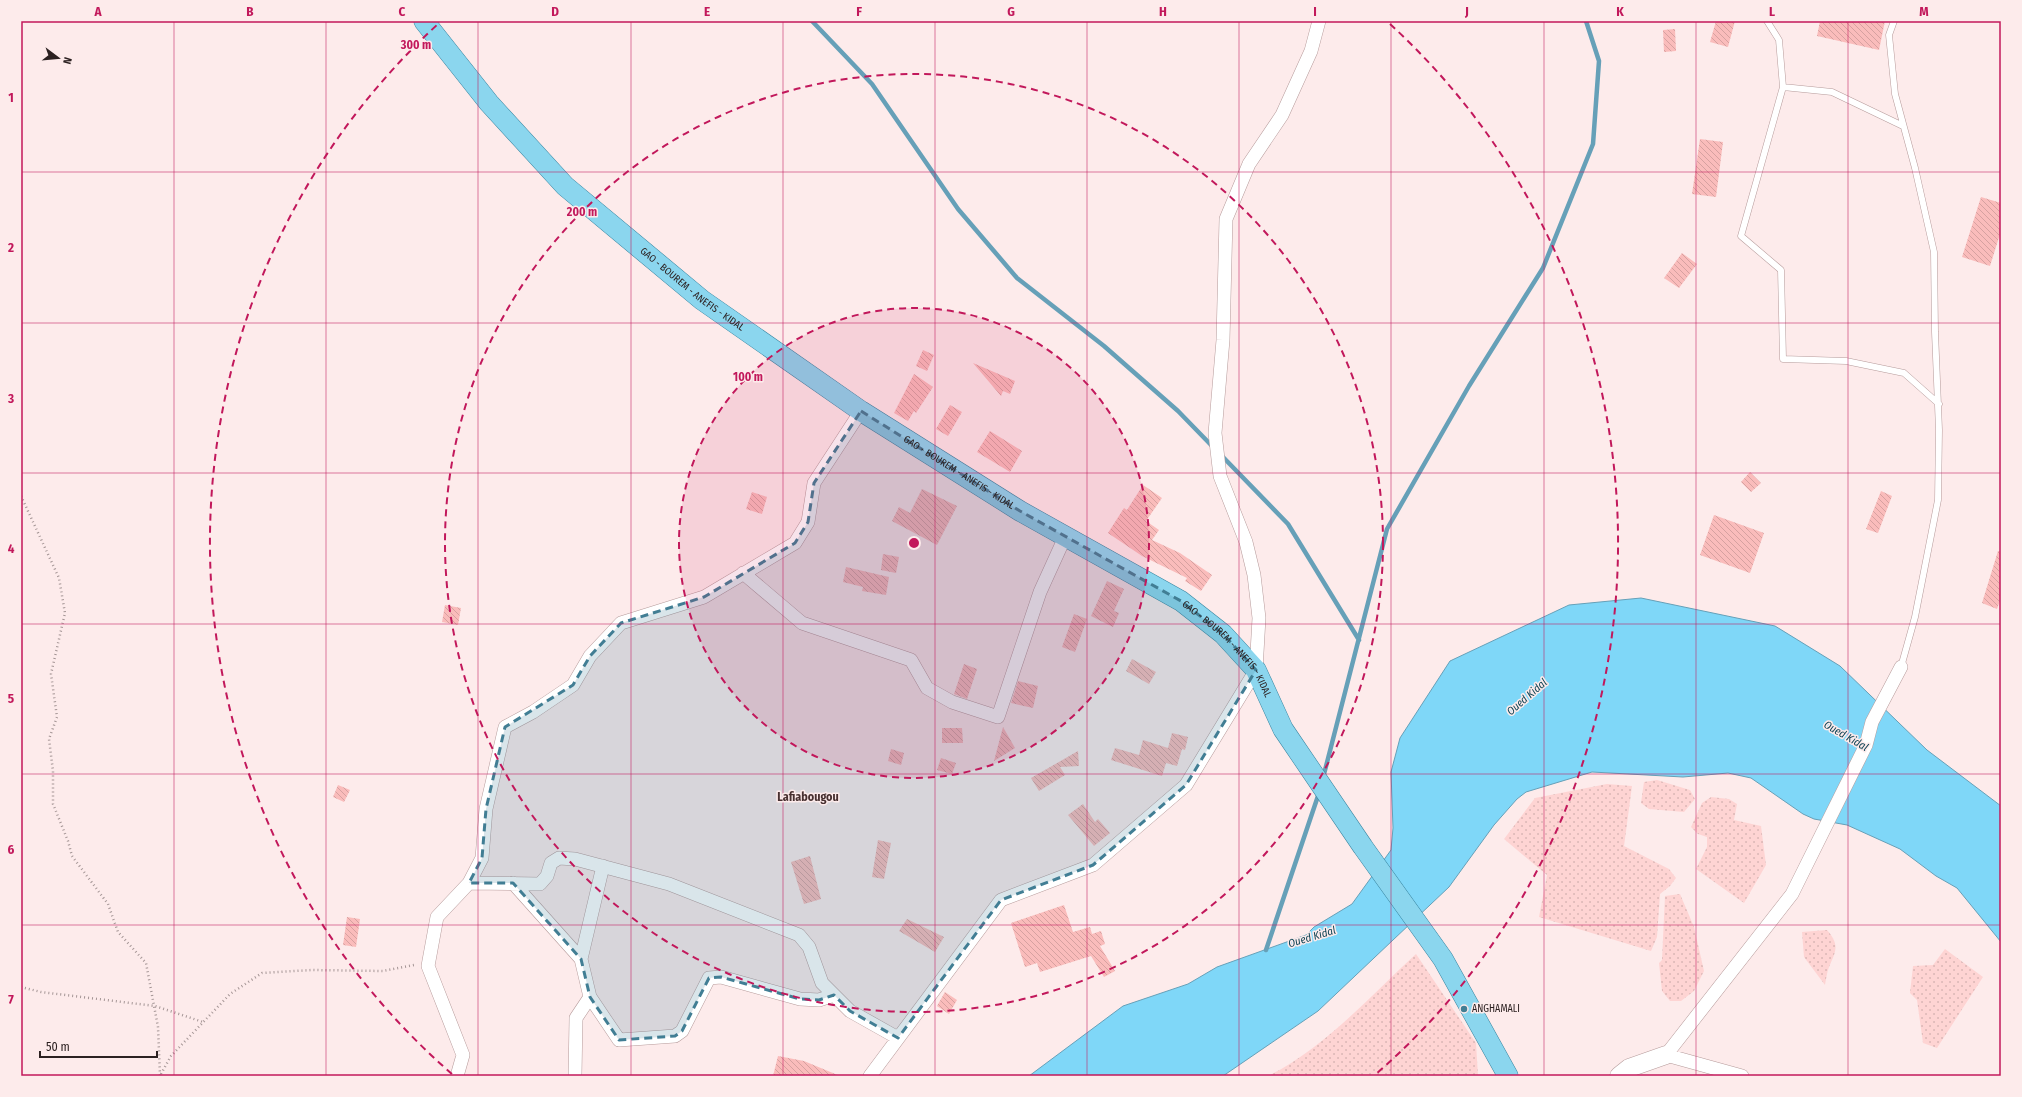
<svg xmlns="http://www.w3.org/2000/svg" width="2022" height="1097" font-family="'Fira Sans Condensed',sans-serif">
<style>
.grass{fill:url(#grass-dots)}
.water{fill:#7fd7f8;stroke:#66a0b8}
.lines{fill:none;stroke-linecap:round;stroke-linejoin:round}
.stream{stroke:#66a0b8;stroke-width:4.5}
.building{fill:url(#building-back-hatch)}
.lane-casing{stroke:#b69b9b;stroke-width:7}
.street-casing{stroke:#b69b9b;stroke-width:14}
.secondary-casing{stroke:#b69b9b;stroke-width:19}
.primary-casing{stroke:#38849f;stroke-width:21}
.path{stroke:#a59696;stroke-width:2.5;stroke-dasharray:1 3;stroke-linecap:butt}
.lane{stroke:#fff;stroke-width:6}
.street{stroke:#fff;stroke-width:13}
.secondary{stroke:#fff;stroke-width:18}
.primary{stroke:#8bd6ee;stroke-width:20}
.marked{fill:#417e94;fill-opacity:0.2;stroke:#417e94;stroke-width:3;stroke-dasharray:8 5;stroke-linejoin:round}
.grid{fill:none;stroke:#c2185b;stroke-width:1;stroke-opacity:0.55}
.ring{fill:none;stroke:#c2185b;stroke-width:2;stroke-dasharray:7 5}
.poi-dot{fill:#417e94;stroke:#fdebeb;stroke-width:1.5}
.labels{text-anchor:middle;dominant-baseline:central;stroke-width:3;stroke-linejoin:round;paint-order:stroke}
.street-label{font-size:10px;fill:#2c2121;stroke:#fdebeb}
.poi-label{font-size:10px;fill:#2c2121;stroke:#fdebeb;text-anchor:start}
.water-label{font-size:11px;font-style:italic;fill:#0f4455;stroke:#fdebeb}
.quarter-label{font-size:12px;font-weight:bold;fill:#483131;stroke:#fdebeb}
.centre{fill:#c2185b;stroke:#fdebeb;stroke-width:2}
.ring-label{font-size:12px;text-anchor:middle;font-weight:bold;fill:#c2185b;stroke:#fdebeb;stroke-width:3;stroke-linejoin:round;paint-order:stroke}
.neatline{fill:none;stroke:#c2185b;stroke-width:1.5}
.grid-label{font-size:13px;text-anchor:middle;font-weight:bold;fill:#c2185b}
</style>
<defs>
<pattern id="grass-dots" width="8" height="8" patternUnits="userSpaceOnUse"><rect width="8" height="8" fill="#fed4d3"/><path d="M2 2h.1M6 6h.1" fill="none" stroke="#dab6b5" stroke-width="1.8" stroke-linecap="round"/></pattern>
<pattern id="building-back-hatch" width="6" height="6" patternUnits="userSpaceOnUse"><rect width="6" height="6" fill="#fabcbb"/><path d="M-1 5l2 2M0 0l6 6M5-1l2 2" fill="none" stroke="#d6a1a0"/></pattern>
</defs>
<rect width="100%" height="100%" fill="#fdebeb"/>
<path class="grass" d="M1657 780 1690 790 1695 799 1684 812 1649 809 1641 803 1644 782Z
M1607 784 1632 786 1624 846 1669 869 1676 878 1670 886 1660 894 1657 937 1651 951 1539 917 1547 875 1504 839 1535 798Z
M1711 797 1729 799 1737 804 1734 820 1761 826 1766 865 1744 903 1696 869 1707 847V837L1698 834 1691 827 1702 803Z
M1680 894 1694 927 1704 971 1694 991 1681 1001H1670L1662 991 1659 963 1662 960 1665 896Z
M1827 930C1840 945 1836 951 1829 967 1827 972 1826 979 1825 985L1804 957 1802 932Z
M1945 949 1983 977 1937 1048 1923 1043 1917 1000 1910 993 1913 966 1933 965Z
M1416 954 1476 1043 1478 1076H1268C1325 1048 1370 996 1416 954Z"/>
<path class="water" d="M1641 598 1775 626 1840 666 1927 750 2001 806V942L1957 888 1936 876 1900 849 1847 825 1814 819 1803 814 1751 778 1728 773 1683 777 1592 772 1526 792 1517 799 1494 825 1449 887 1318 1011 1223 1076H1029L1123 1006 1188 984 1217 967 1306 935 1314 927 1352 904 1391 850 1393 828 1391 772 1400 738 1450 661 1569 605Z"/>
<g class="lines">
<path class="stream" d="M812 21 872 84 958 209 1017 278 1104 346 1178 411 1213 447
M1221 455 1288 524 1359 640
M1323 778 1387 529 1469 386 1543 268 1593 144 1599 61 1586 21
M1266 950 1319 793"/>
</g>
<path class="building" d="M1716 21H1735L1728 47 1710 42Z
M1820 21H1885L1879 50 1817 36Z
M1675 29 1676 51 1664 52 1663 30Z
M1700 139 1723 142 1716 197 1692 194Z
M1981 197 2001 203V231L1990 266 1962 257Z
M1682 253 1697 264 1679 288 1664 278Z
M923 350 934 355 927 371 916 366Z
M973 363 1015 381 1010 394 1003 391 1001 396Z
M914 374 933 387 916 413 914 411 908 421 894 413Z
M950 405 962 412 948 436 936 429Z
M990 431 1022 451 1010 472 977 452Z
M1750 472 1761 483 1751 492 1741 482Z
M1143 485 1162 498 1146 521 1159 530 1152 540 1180 553 1212 575 1201 591 1185 581 1187 578 1142 556 1108 533 1124 508 1127 510Z
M922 489 957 506 937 545 892 521 899 507 910 513Z
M1881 491 1892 496 1878 533 1866 529Z
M752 492 767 497 762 514 746 509Z
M1714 515 1764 533 1750 573 1700 555Z
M1998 551H2001V598L1997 609 1982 603Z
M883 554 899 557 896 573 881 570Z
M846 567 889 577 886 595 862 591 863 587 843 582Z
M1107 581 1124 589 1114 611 1119 613 1113 627 1091 616Z
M445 605 461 608 458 625 442 622Z
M1074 614 1087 619 1075 652 1062 647Z
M1132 659 1156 672 1149 684 1126 671Z
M964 664 977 669 967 699 954 694Z
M1018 681 1038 686 1033 708 1011 703Z
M1003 727 1015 748 994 761Z
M942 728H962L963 743H942Z
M1172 733 1188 737 1185 750 1182 749 1177 766 1166 763 1162 776 1111 760 1115 748 1139 755 1143 740 1168 748Z
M891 749 904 753 901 765 888 761Z
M1078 751 1079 766 1060 767 1065 775 1039 791 1031 778Z
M941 758 956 763 952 774 937 770Z
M338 785 350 790 344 802 333 797Z
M1083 804 1095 822 1098 819 1110 833 1094 846 1068 815Z
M878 840 891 843 884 879 872 877Z
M810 856 821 899 804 904 791 862Z
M1064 905 1073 932 1090 927 1092 934 1101 931 1105 944 1100 946 1115 971 1104 977 1091 956 1040 972 1037 963 1025 967 1011 923Z
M347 917 360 919 356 947 343 945Z
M907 919 944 937 935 952 899 931Z
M945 992 957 1000 949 1014 937 1006Z
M778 1056 804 1061 840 1076H773Z"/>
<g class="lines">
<g class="lane-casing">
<path id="lane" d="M1767 21 1779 40 1783 87
M1894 21 1889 35 1895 94 1915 168 1934 252 1935 332 1939 430 1938 500 1915 617 1901 667
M1903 126 1832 92 1783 87 1741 236 1781 270 1783 359 1846 361 1904 373 1939 404"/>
</g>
<g class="street-casing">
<path id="street" d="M743 573 802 623 911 660 927 688 952 702 998 717 1040 592 1065 537
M603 866 581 959 590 997 619 1040 675 1036 682 1031 709 978 721 977 800 999 819 1000 834 995
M469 883 540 884 547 876 551 863 559 858 575 859 669 884 799 935 809 947 822 983 850 1011 898 1038
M513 883 581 959
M457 1076 463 1055 428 966 437 917 469 883 482 858 486 809 505 727 533 712 573 685 590 656 621 623 704 597 795 543 808 522 814 483 861 411
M575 1076 576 1018 590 997
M870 1076 1001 900 1093 865 1186 785 1256 670 1259 618 1254 575 1246 542 1220 476 1215 433 1223 340 1226 219 1249 164 1282 115 1311 51 1319 21
M1742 1076 1666 1055 1792 894 1866 745 1872 722 1901 667"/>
</g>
<g class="secondary-casing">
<path id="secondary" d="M1619 1076 1629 1068 1666 1055"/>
</g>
<g class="primary-casing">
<g id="primary">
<path id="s1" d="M424 21 489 103 565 186 702 300 861 411 1020 511 1181 601 1223 634 1256 670 1283 729 1363 847 1443 959 1508 1076"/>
</g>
</g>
<path class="path" d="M21 496 59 578 65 613 51 674 57 717 49 739 53 771V804L68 841 72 856 108 904 118 932 146 963 158 1027 160 1075
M21 987 41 992 155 1006 203 1022
M161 1074 171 1056 230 994 262 973 312 970 383 971 414 965"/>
<use href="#lane" class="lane"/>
<use href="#street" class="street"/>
<use href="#secondary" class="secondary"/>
<use href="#primary" class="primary"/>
</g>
<path class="marked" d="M861 411 1020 511 1181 601 1223 634 1256 670 1186 785 1093 865 1001 900 898 1038 850 1011 834 995 819 1000 800 999 721 977 709 978 682 1031 675 1036 619 1040 590 997 581 959 513 883H469L482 858 486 809 505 727 573 685 590 656 621 623 704 597 795 543 808 522 814 483Z"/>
<path class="grid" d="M174 21V1076M326 21V1076M478 21V1076M631 21V1076M783 21V1076M935 21V1076M1087 21V1076M1239 21V1076M1391 21V1076M1544 21V1076M1696 21V1076M1848 21V1076M21 172H2001M21 323H2001M21 473H2001M21 624H2001M21 774H2001M21 925H2001"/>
<circle cx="914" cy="543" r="235" fill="#c2185b" fill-opacity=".12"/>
<g class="ring">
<circle cx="914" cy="543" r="235"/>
<circle cx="914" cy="543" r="469"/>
<path d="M452 1074A704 704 0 0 1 438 24M1390 24A704 704 0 0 1 1376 1074"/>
</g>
<circle class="poi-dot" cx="1464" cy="1009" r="4"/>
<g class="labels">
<g class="street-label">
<text stroke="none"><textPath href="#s1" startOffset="381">GAO - BOUREM - ANEFIS - KIDAL</textPath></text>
<text stroke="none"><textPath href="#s1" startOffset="705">GAO - BOUREM - ANEFIS - KIDAL</textPath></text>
<text stroke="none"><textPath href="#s1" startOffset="1029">GAO - BOUREM - ANEFIS - KIDAL</textPath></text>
</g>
<g class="poi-label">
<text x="1472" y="1009">ANGHAMALI</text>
</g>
<g class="water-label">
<text transform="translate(1527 697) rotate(-41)">Oued Kidal</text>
<text transform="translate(1846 736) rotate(30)">Oued Kidal</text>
<text transform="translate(1312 937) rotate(-17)">Oued Kidal</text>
</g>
<g class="quarter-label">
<text x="808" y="797">Lafiabougou</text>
</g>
</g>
<circle cx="914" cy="543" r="6" class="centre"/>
<g class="ring-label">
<text x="416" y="49">300 m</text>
<text x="582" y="216">200 m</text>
<text x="748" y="381">100 m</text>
</g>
<rect width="2022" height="1097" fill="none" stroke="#fdebeb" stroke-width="44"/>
<g transform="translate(58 58) rotate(106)" stroke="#fdebeb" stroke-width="3" paint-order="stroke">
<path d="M0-3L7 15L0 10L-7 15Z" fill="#2c2121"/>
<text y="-6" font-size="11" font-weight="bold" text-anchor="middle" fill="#2c2121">N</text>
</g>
<path d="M40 1051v6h117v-6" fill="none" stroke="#2c2121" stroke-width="2"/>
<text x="46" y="1051" font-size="12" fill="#2c2121" stroke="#fdebeb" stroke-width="3" paint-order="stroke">50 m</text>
<rect x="22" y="22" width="1978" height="1053" class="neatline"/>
<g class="grid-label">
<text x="98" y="16">A</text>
<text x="250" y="16">B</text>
<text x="402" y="16">C</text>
<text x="555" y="16">D</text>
<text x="707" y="16">E</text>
<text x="859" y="16">F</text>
<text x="1011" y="16">G</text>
<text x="1163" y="16">H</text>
<text x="1315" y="16">I</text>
<text x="1467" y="16">J</text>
<text x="1620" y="16">K</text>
<text x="1772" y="16">L</text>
<text x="1924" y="16">M</text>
<text x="11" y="102">1</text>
<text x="11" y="252">2</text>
<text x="11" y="403">3</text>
<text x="11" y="553">4</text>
<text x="11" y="703">5</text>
<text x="11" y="854">6</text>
<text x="11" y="1004">7</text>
</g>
</svg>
